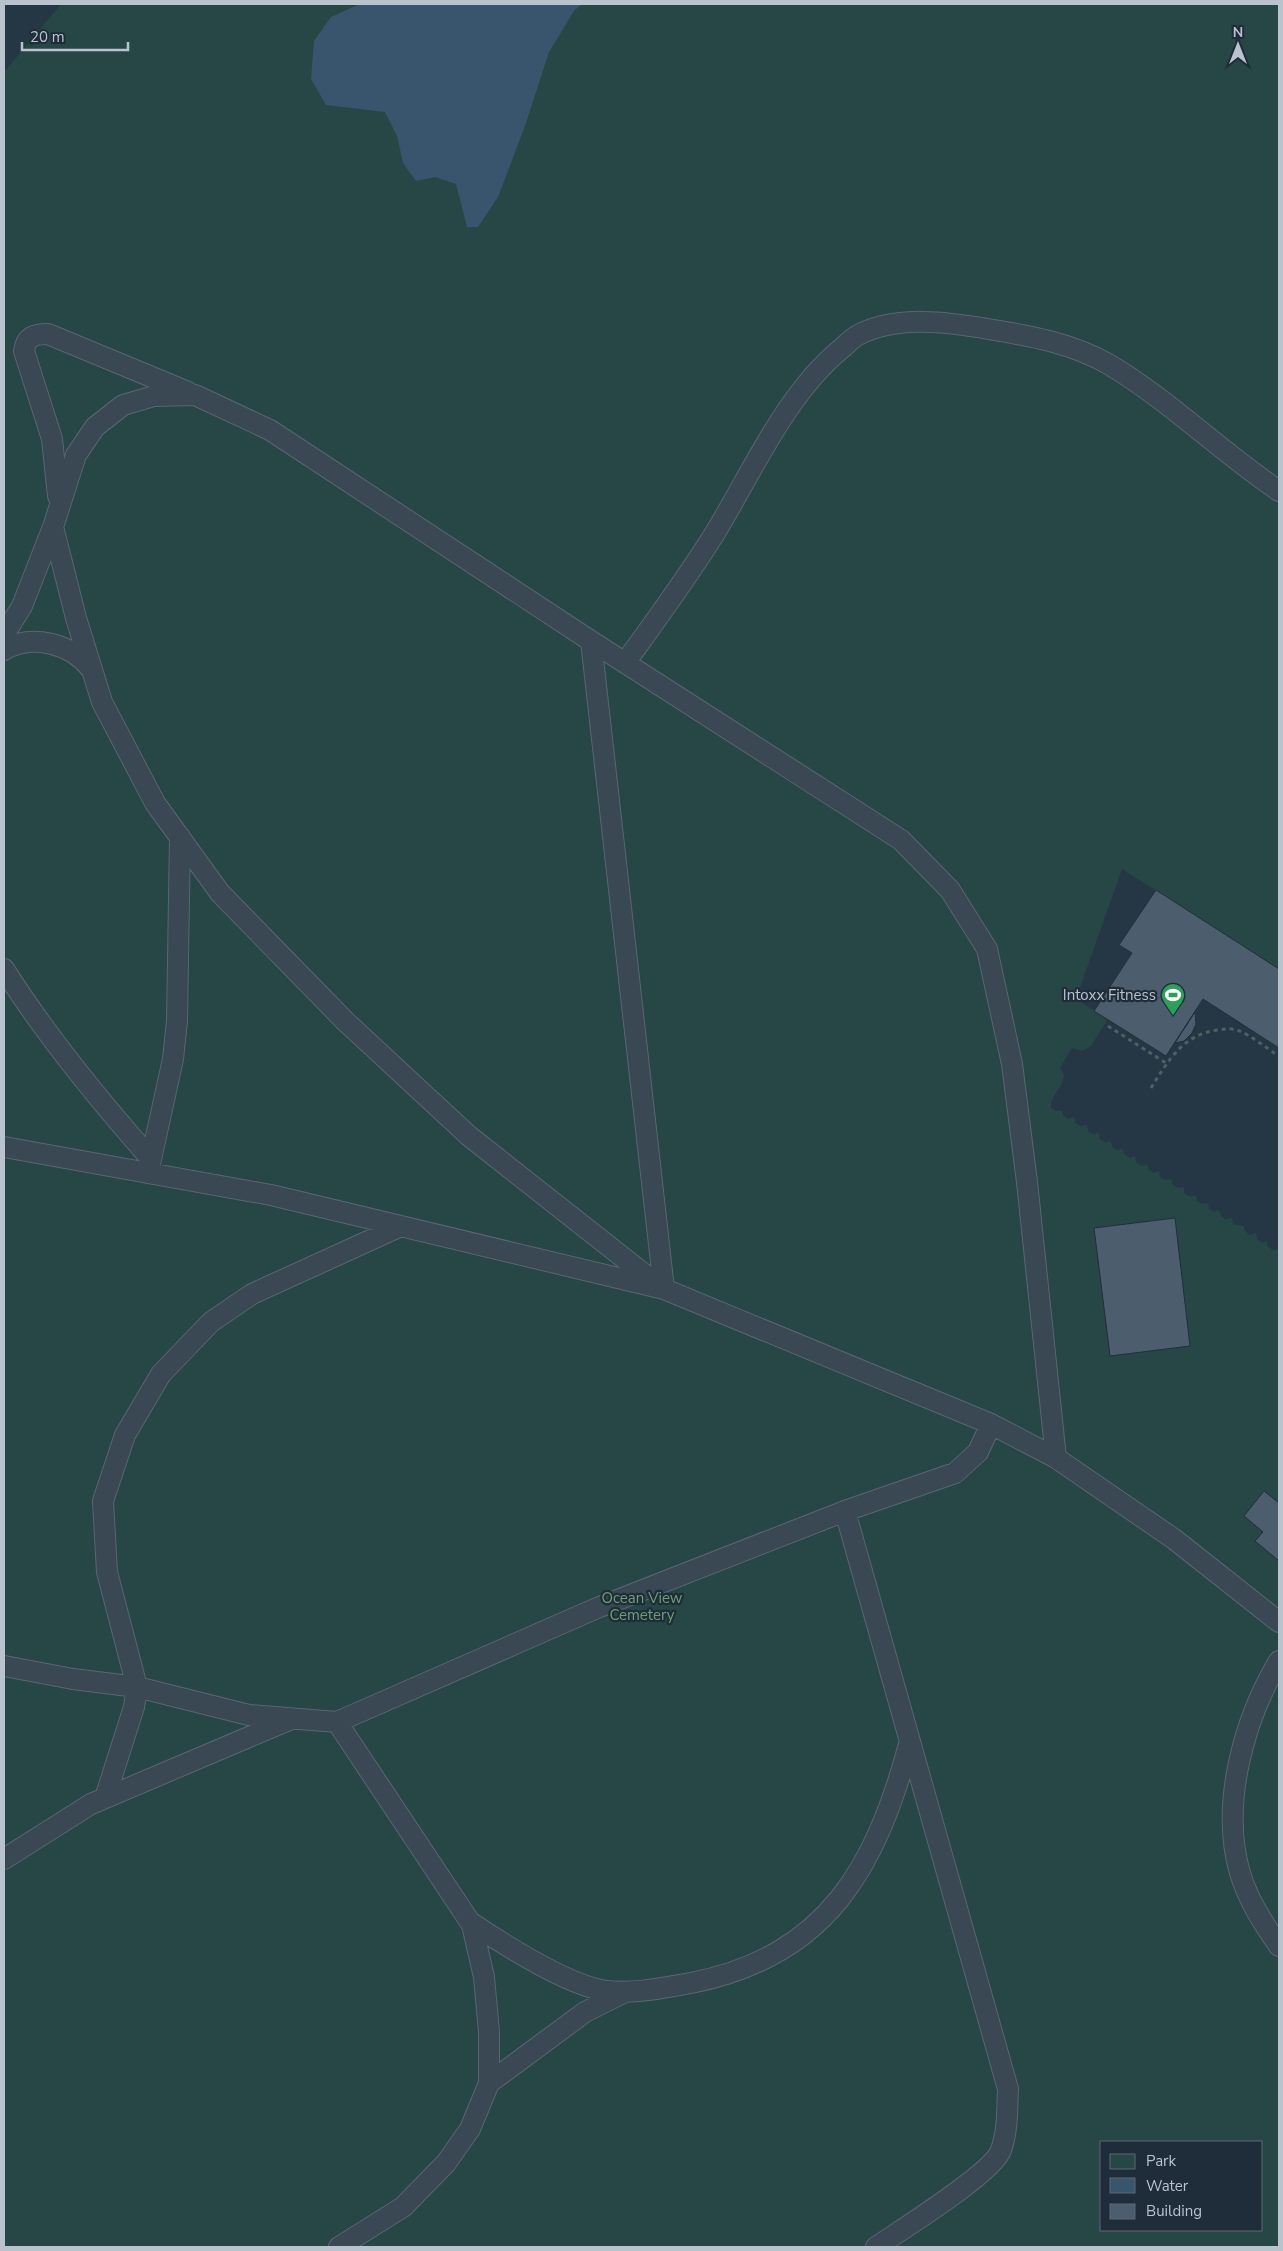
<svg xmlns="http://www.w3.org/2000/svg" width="1283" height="2251" font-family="'Nunito Sans',sans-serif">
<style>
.green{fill:#274646;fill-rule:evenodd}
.water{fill:#38556d}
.building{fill:#4c5e6e;stroke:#212f3c}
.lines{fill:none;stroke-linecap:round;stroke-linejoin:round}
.service-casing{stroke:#596672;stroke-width:22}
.path{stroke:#486363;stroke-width:3;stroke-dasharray:4 4;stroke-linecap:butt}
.service{stroke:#3a4854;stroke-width:20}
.labels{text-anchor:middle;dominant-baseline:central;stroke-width:4.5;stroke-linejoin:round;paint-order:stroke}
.poi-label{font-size:15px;fill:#b8c3ce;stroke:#1f2d3a;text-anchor:end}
.park-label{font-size:15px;fill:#6da073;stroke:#1f2d3a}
</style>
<rect width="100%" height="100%" fill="#253745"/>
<path class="green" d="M61 4H1279V969L1122 869 1076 999 1108 1019 1091 1046 1082 1051 1072 1048 1060 1068C1073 1082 1049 1093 1051 1108L1056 1111 1062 1110 1063 1115 1068 1119 1075 1117V1123L1080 1126 1087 1125 1088 1131 1092 1134 1099 1133 1100 1139 1105 1142 1111 1141 1112 1147 1117 1150 1123 1149 1124 1154 1130 1158 1135 1156 1136 1162 1142 1166 1147 1164 1149 1170 1153 1173 1159 1171 1160 1177 1165 1180 1172 1179V1184L1178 1188 1184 1187V1193L1190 1197 1196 1195 1197 1201 1202 1204 1208 1203 1209 1209 1214 1212 1219 1210 1221 1216 1225 1219 1232 1218 1233 1224 1244 1226 1245 1231 1250 1235 1256 1233 1257 1239 1262 1243 1267 1241V1246L1273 1250 1279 1249V2247H4V72ZM1102 2142H1262V2230H1102Z"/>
<path class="water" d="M360 4H582L574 11 549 52 525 126 498 197 478 227H467L456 184 435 177 416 181 403 163 397 136 385 112 326 105 311 79 314 41 331 17Z"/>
<path class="building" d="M1156 890 1279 969V1048L1203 999 1166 1056 1094 1011 1132 953 1119 945Z
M1195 1012 1196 1024 1192 1033 1184 1041 1175 1043Z
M1175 1218 1190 1346 1110 1356 1094 1228Z
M1264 1491 1279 1503V1561L1255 1541 1263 1532 1244 1516Z"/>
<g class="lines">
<g class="service-casing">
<path id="service" d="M58 496 52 439 24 351C26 336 35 334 48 334L188 392
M53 527 76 618 102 702 155 803 220 893 345 1021 469 1136 658 1285
M4 635 22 606 53 527 76 455 95 427 123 405 154 396 195 395 270 430 591 641 901 840 950 890 987 949 1012 1064 1027 1182 1056 1458
M591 641 664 1289
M4 650C32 633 72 644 91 669
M625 663C656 620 687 578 715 533 752 472 786 394 841 349 847 344 852 338 858 335 897 315 948 322 988 329 1031 336 1072 343 1110 365 1170 401 1221 452 1279 491
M4 969C47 1037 98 1099 151 1159
M4 1147 271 1195 664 1289 991 1424 1056 1458 1174 1539 1279 1622
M148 1173 173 1059 177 1021 180 837
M845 1511 1008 2089C1007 2109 1008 2130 1001 2150 993 2173 901 2230 876 2247
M1279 1661C1244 1719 1220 1805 1240 1873 1248 1900 1263 1923 1279 1946
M4 1666 73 1679 137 1687 249 1715 337 1722 597 1608 845 1511 955 1473 978 1452 991 1424
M337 1722 472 1925 484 1977 489 2032V2083L470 2129 446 2163 403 2207 339 2247
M105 1798 134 1707 137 1687 107 1572 103 1501 125 1435 161 1374 211 1322 252 1294 399 1227
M4 1859 91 1804 289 1720
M470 1922C503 1944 562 1982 601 1990 631 1995 662 1988 691 1983 829 1956 876 1866 910 1741
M489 2083 585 2012 625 1992"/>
</g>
<path class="path" d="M1108 1026 1166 1063
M1151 1088C1168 1061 1183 1034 1218 1030 1224 1029 1230 1028 1237 1030 1251 1035 1266 1048 1279 1056"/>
<use href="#service" class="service"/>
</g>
<defs>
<g id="stadium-pin" transform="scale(1.25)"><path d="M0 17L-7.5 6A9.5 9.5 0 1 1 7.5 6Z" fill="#2e9e5b" stroke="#1f2d3a"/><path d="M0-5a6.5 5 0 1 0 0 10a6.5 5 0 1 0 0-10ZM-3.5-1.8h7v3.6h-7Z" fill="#fff"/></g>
</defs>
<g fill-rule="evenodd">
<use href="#stadium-pin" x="1173" y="995"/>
</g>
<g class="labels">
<g class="poi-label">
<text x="1156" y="995">Intoxx Fitness</text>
</g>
<g class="park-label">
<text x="642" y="1598">Ocean View<tspan x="642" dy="17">Cemetery</tspan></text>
</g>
</g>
<rect width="1283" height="2251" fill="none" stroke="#b8c3ce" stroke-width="10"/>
<rect x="1100" y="2141" width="162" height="90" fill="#1f2d3a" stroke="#5c6975"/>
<rect x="1110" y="2154" width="25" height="15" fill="#274646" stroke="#5c6975"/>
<text x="1146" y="2166" font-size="15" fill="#b8c3ce">Park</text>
<rect x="1110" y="2178" width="25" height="15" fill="#38556d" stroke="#5c6975"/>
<text x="1146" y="2191" font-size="15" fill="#b8c3ce">Water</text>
<rect x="1110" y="2204" width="25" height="15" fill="#4c5e6e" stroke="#5c6975"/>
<text x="1146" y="2216" font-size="15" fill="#b8c3ce">Building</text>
<g transform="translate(1238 45)" stroke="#1f2d3a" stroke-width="4" paint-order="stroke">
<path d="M0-4L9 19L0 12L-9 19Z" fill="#b8c3ce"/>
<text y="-8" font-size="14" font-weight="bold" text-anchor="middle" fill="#b8c3ce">N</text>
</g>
<path d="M22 42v8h106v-8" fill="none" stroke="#b8c3ce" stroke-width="2.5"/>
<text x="30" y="42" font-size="15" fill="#b8c3ce" stroke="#1f2d3a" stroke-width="4" paint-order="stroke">20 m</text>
</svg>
